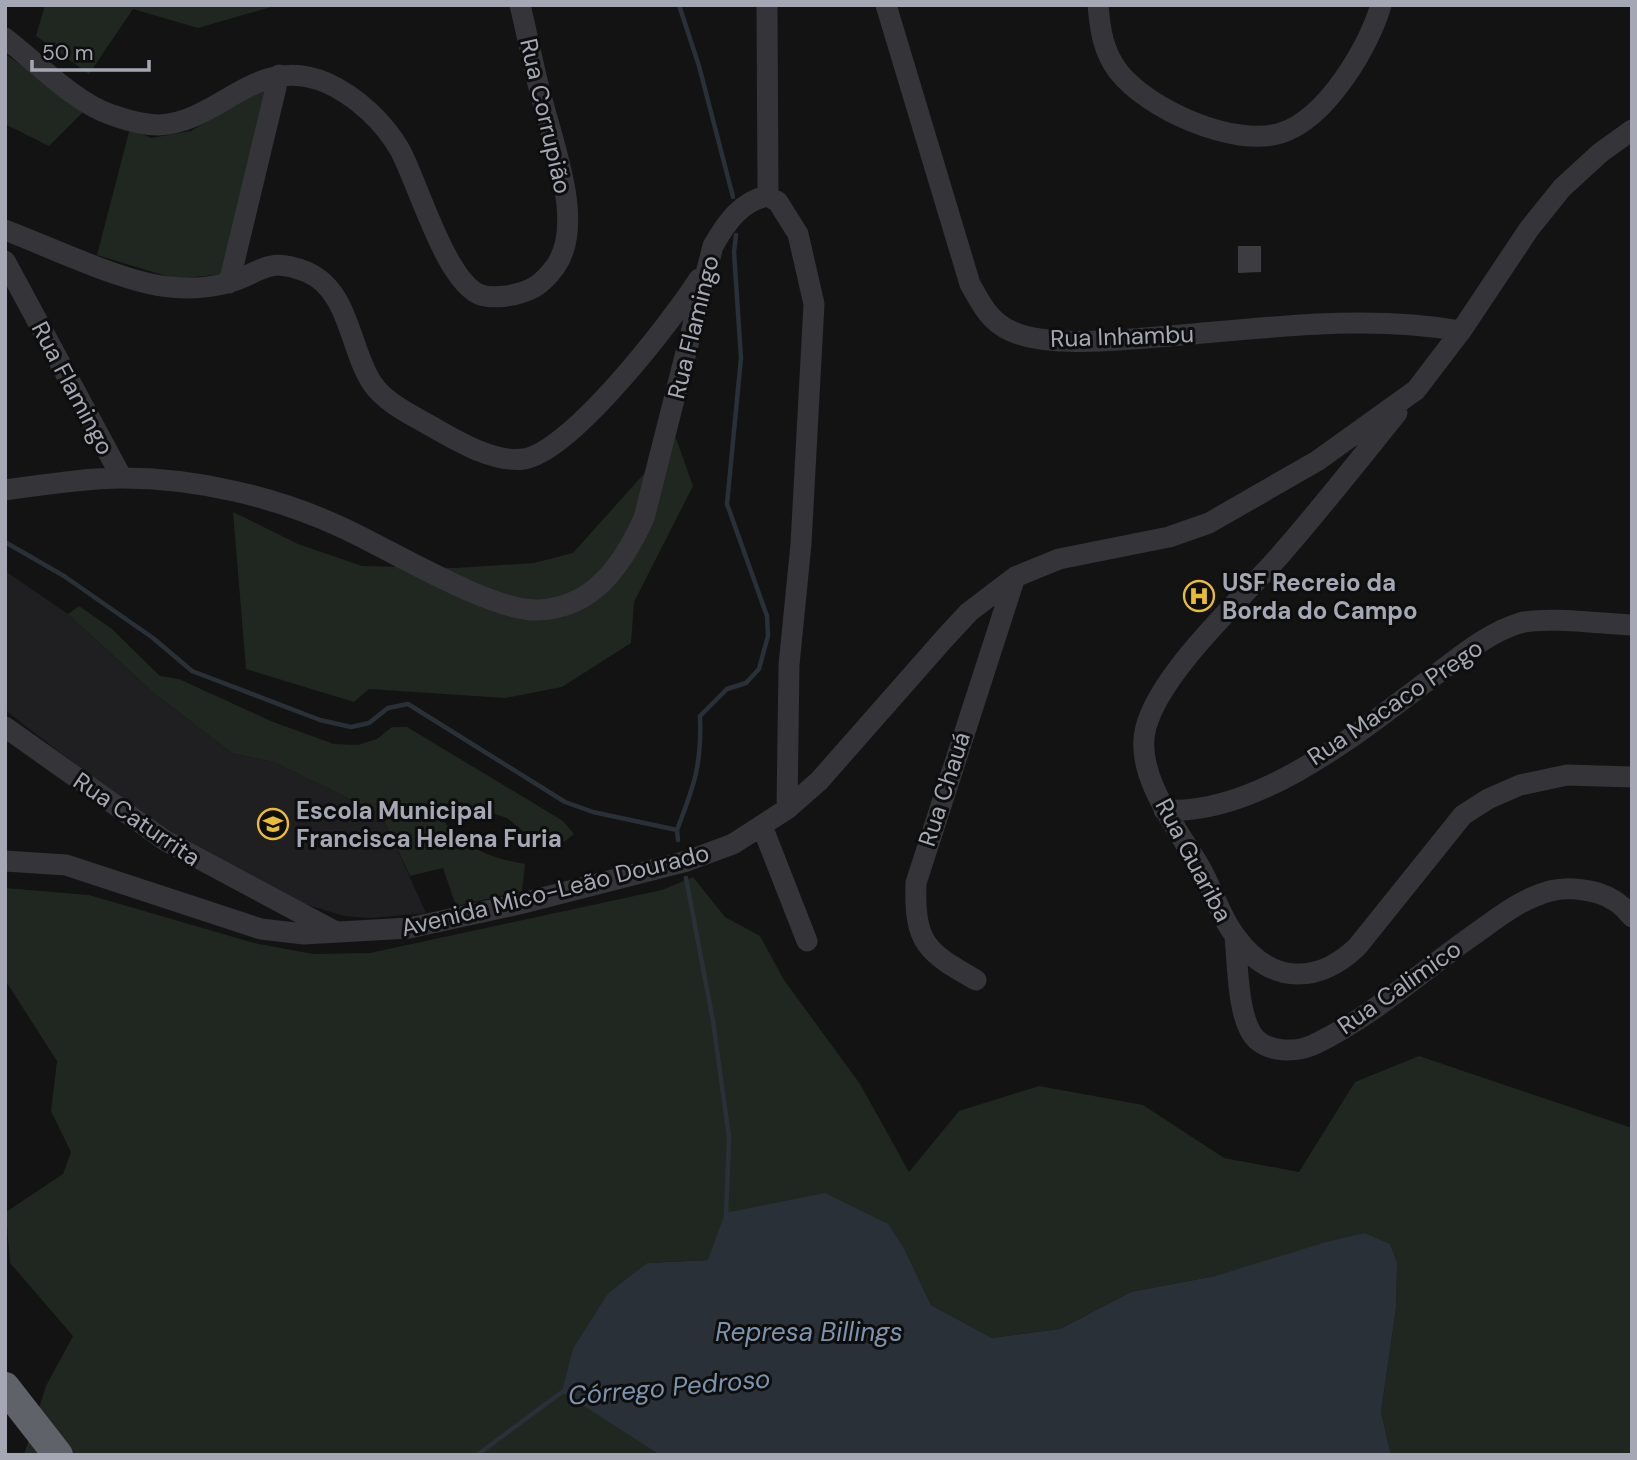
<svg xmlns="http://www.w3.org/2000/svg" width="1637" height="1460" font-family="'DM Sans',sans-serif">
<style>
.built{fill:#1f1f21}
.green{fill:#1f2720}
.water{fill:#2a3037}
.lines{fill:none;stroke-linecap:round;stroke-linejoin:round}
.stream{stroke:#2a3037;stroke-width:4.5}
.building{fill:#3d3d41}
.minor{stroke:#343439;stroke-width:21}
.highway{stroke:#60626a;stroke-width:30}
.labels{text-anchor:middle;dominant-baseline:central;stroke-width:6;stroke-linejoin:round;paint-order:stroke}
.street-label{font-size:24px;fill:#a5a8b4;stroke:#0e0e0f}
.poi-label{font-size:24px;font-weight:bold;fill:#a5a8b4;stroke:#0e0e0f;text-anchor:start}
.water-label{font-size:26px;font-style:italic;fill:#7d93ae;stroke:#0e0e0f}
</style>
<rect width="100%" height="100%" fill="#131314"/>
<path class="built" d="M5 571 68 614 155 694 232 753 274 762 381 814 426 913 370 918 344 916 305 904 176 835 84 771 5 710Z"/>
<path class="green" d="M45 5H278L198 28 133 9 89 74 36 36Z
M5 54 86 109 49 146 5 124Z
M270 84 223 274 176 279 97 255 130 128 151 138 191 131Z
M676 438 693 486 634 602 631 643 562 687 505 698 369 689 354 702 246 669 233 512 298 544 362 566 456 568 534 563 573 553Z
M79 606 112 629 160 676 179 679 273 722 334 744 358 745 377 739 392 727H407L563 821 574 834 559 846 531 838 507 818 457 801 445 805 439 815C461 846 488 858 525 864L522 891 456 906 443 868 410 876 381 814 274 762 232 753 155 694 68 614Z
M693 877 725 917 760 936 784 980 860 1084 909 1172 959 1111 1039 1086 1143 1105 1224 1158 1299 1172 1355 1082 1419 1056 1632 1128V1455H1391L1381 1412 1396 1308 1397 1263 1364 1233 1215 1276 1131 1292 1060 1329 992 1338 931 1305 905 1250 647 1263 608 1293 573 1348 563 1392 660 1455H24L46 1386 73 1336 10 1263 6 1212 63 1174 71 1152 51 1111 57 1061 5 980V888L89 895 254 943 313 954 370 953 662 890Z"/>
<path class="water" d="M825 1193 888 1224 905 1250 931 1305 992 1338 1060 1329 1131 1292 1215 1276 1323 1243 1364 1233 1390 1244 1397 1263 1396 1308 1381 1412 1391 1455H660L562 1392 573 1348 608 1293 647 1263 708 1260 725 1213Z"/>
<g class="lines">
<path class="stream" d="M679 5 699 66 733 197
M5 542 64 576 153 638 192 671 320 720 351 727 369 723 388 708 408 704 565 802 593 812 677 830
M678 840 677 830C694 786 702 764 700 716L727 689 746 683 759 669 768 636 767 616 727 504 741 358 734 252 736 235
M686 878 713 1021 729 1137 726 1217
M477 1455 562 1392H567"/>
</g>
<path class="building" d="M1238 246H1261V272L1238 273Z"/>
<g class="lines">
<path class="minor" d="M767 5 768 196
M886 5 970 284C981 304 990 322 1011 331 1049 349 1128 339 1170 336 1267 328 1364 314 1461 331
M1098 5C1100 29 1103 51 1118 71 1147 109 1234 148 1281 133 1326 119 1369 47 1381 5
M5 38C36 62 75 103 112 115 126 120 144 125 159 125 221 122 257 52 327 83 356 96 384 122 400 150 418 183 446 283 481 295 490 298 499 297 507 296 530 292 541 286 555 267 585 226 554 147 543 103 534 71 528 38 520 5
M5 230C50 247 124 283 170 287 188 289 209 288 227 283 261 274 266 255 307 272 350 291 349 348 372 383 386 404 414 416 436 429 461 443 495 463 524 459 571 452 672 321 699 279
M5 261 122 478
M229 283 279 75
M1397 413C1359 460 1322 507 1282 553 1244 597 1161 671 1146 727 1133 773 1178 830 1200 867 1213 889 1220 917 1236 937 1270 984 1317 985 1357 947L1463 815 1488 799 1520 785 1567 775 1632 777
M5 490C43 485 84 478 122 478 196 478 277 497 343 528 389 549 492 612 538 610 594 608 623 564 644 518L713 246C726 223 741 201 768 196L778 202 798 234 814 304 801 544 789 665 787 809
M5 727 166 841 336 932
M1164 810C1255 816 1356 735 1426 682 1455 661 1486 633 1520 623 1546 616 1603 624 1632 625
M762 826 807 941
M5 861 66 865 261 929 304 934 409 928 519 904 687 861 733 844 787 809 819 781 944 639 969 612 1015 577 1059 559 1169 537 1209 523 1317 461 1416 390 1461 331 1529 229 1562 188 1600 153 1632 130
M1235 937C1238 963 1237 1022 1257 1040 1272 1053 1297 1052 1313 1045 1370 1018 1421 972 1472 936 1496 919 1520 899 1550 891 1565 887 1583 889 1598 893 1611 897 1623 905 1632 917
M976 980C927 952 914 944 916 883L1015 577"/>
<path class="highway" d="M5 1387 58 1455"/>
</g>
<defs>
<g id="hospital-ring" transform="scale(1.575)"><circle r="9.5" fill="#0e0e0f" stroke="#e9bc36" stroke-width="1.5"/><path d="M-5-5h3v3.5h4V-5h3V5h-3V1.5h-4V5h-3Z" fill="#e9bc36"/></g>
<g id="school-ring" transform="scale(1.575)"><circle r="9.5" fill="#0e0e0f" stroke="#e9bc36" stroke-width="1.5"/><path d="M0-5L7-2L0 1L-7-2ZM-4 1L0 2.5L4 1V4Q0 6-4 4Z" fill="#e9bc36"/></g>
</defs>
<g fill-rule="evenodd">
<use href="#hospital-ring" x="1199" y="596"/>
<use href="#school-ring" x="273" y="824"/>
</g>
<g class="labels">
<g class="street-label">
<text transform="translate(546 116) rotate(77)">Rua Corrupião</text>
<text transform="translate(693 327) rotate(-76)">Rua Flamingo</text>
<text transform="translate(1122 336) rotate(-2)">Rua Inhambu</text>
<text transform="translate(73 388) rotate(62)">Rua Flamingo</text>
<text transform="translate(1395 702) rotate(-34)">Rua Macaco Prego</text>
<text transform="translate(944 789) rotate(-72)">Rua Chauá</text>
<text transform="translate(137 819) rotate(34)">Rua Caturrita</text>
<text transform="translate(1194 860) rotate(62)">Rua Guariba</text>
<text transform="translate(555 890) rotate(-14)">Avenida Mico-Leão Dourado</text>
<text transform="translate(1399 987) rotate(-35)">Rua Calimico</text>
</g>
<g class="poi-label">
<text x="1222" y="582">USF Recreio da<tspan x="1222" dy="28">Borda do Campo</tspan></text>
<text x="296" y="810">Escola Municipal<tspan x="296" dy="28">Francisca Helena Furia</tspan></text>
</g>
<g class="water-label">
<text x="809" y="1332">Represa Billings</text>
<text transform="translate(669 1387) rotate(-5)">Córrego Pedroso</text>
</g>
</g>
<rect width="1637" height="1460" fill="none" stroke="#a5a8b4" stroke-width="14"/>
<path d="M32 60v10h117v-10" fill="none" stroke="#a5a8b4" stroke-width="3.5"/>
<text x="42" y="60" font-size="21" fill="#a5a8b4" stroke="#0e0e0f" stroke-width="5" paint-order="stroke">50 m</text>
</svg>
